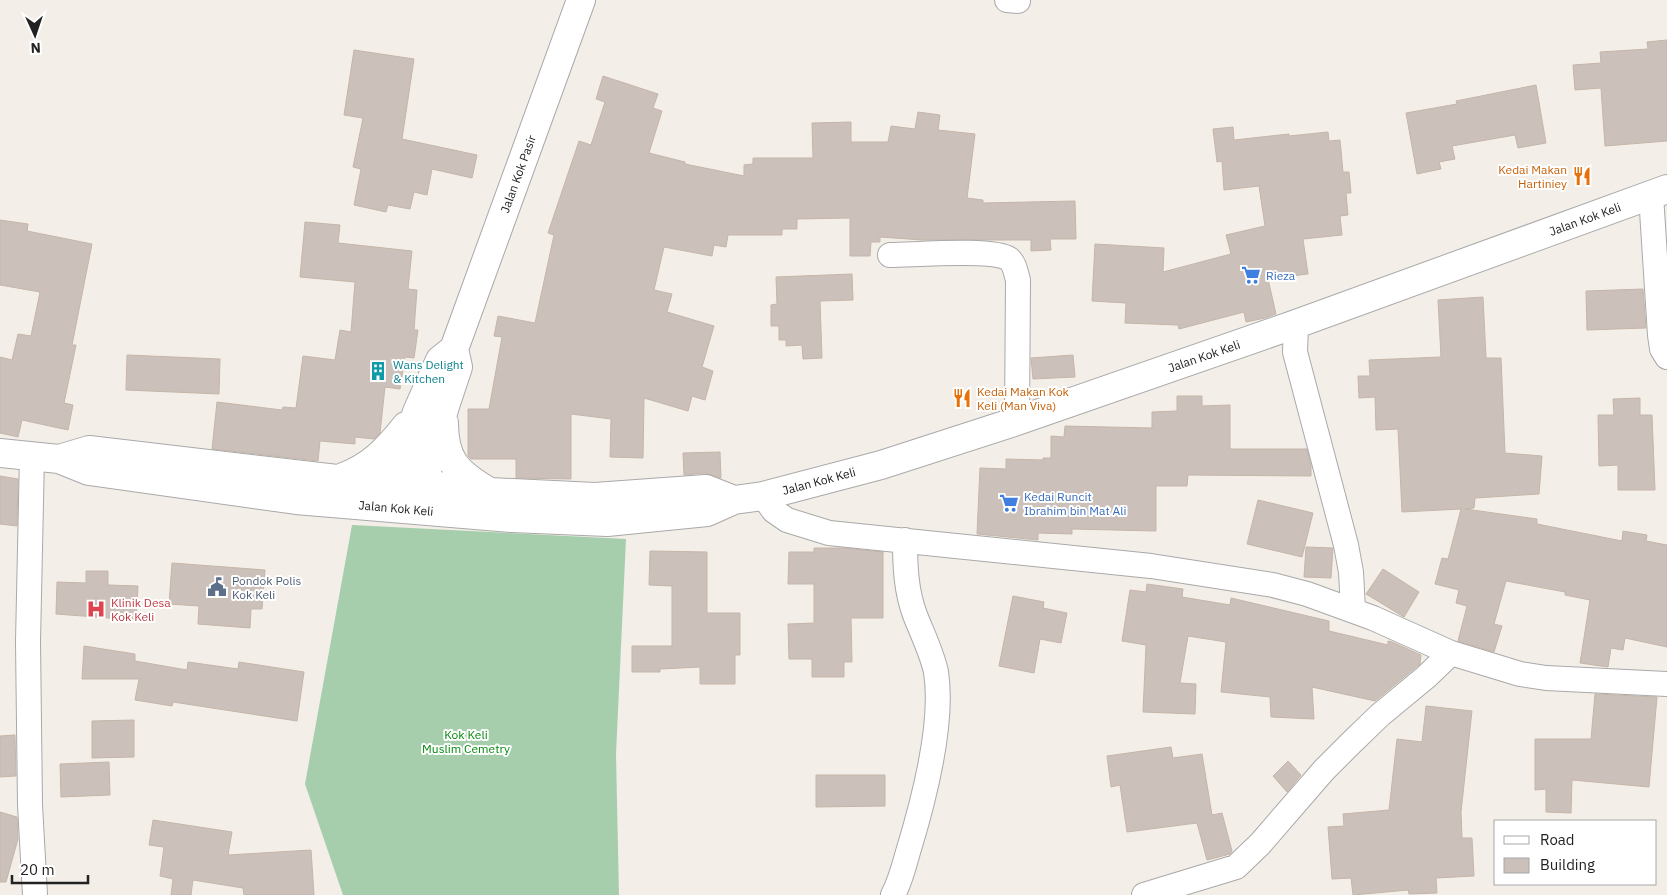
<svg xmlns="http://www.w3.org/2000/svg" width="1667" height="895" font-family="'IBM Plex Sans',sans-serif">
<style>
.cemetery{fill:#a6ceac}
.building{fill:#cbc1ba;stroke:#c6b5a8}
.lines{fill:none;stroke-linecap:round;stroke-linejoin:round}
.minor-casing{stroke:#a9a9a9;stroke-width:26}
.tertiary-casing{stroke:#a9a9a9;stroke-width:30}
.minor{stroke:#fff;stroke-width:24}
.tertiary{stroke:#fff;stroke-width:28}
.labels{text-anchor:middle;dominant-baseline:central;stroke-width:4;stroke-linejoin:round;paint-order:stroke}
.food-label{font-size:12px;fill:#c56008;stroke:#fff;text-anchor:end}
.street-label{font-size:12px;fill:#222;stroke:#fff}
.shop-label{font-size:12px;fill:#366cbe;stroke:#fff;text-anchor:start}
.culture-label{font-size:12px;fill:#0d838f;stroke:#fff;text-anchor:start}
.service-label{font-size:12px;fill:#4e5e75;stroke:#fff;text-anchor:start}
.health-label{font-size:12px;fill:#be3a42;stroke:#fff;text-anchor:start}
.park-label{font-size:12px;fill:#02880b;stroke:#fff}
</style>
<rect width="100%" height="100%" fill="#f3efe8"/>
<path class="cemetery" d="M352 525 626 539 616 754 619 895H343L305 784Z"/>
<path class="building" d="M1667 40V141L1605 146 1601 88 1575 90 1573 65 1601 63 1600 52 1648 49 1647 42Z
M354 50 414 59 402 139 477 155 472 178 432 169 427 195 414 192 410 209 388 205 386 212 354 205 361 169 353 167 363 118 344 115Z
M603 76 658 94 653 108 662 111 649 153 685 162V164L744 176V165L753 164V158H813L812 123 851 122V142H888L891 126 915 129 918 112 940 115 938 130 975 134 967 198 983 200V203L1075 201 1076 239H1050L1051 250 1031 251V240H922L880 237V242H871L870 256H850V218L797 219V229H782V235H728L726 247 714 245 712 256 664 247 654 290 672 294 667 312 714 326 702 367 713 371 705 400 692 396 688 411 644 398 643 458 610 457 611 419 571 414V479L516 478V459H471L468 456V409H489L502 337 494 336 498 316 535 323 554 235 548 233 579 141 591 145 605 102 596 99Z
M1536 85 1546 143 1518 148 1515 135 1452 146 1455 159 1439 162 1441 169 1417 174 1406 113 1457 104 1456 101Z
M1233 127 1234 140 1289 134V136L1328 132 1329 141 1340 140 1343 172H1349L1351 193H1346L1348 215 1340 216 1342 235 1303 239 1308 274 1268 279 1276 314 1265 318 1246 322 1244 312 1179 329 1178 325 1125 323 1126 303 1092 301 1095 244 1164 248 1163 272 1231 254 1226 235 1265 226 1259 186 1224 190 1222 161 1217 162 1213 129Z
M0 220 28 224 27 231 92 244 72 345H76L64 403 73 405 68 430 22 420 18 437 0 433V357L12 360 18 334 31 336 40 292 0 285Z
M305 222 340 225 338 243 412 251 408 289 417 290 414 330H418L414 358 405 357 400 389 385 387 380 433 374 439 355 437V444L320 441 318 461 212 449 217 402 282 410 283 407 296 408 303 356 335 360 340 330 351 332 355 282 300 277Z
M852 274 853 300 820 301 822 358 803 359 802 345 786 346V340H779V326H771V305L777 304 776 277Z
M1643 289 1646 328 1587 330 1586 291Z
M1483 297 1486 358H1501L1505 453 1542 456 1539 494 1475 498 1474 508 1465 509 1537 519V524L1622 541 1623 531 1647 535 1646 541 1667 545V647L1625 638 1623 650 1611 648 1608 667 1580 663 1590 600 1565 595V592L1506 581 1494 624 1502 626 1494 652 1458 641 1467 606 1456 603 1459 590 1435 584 1442 558 1448 559 1461 509 1402 512 1398 429 1376 430 1375 397 1359 398 1358 376H1370L1369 360 1441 357 1438 300Z
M127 355 220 359 219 394 126 390Z
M1073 355 1075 377 1033 379 1031 358Z
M1177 396H1202V406L1230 405V449H1307L1311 466V476L1188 475 1187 486H1156V531L1072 529V534L1038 533V540L977 534 980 468 1006 469V459L1043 460V458H1051V436L1064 437 1065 426 1152 428V412L1177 411Z
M1640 398V415H1652L1655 490H1618V465L1599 466 1598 415H1614L1613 399Z
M720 452 721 478 705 473 684 475 683 453Z
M0 476 18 479 17 526 0 524Z
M1258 500 1313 513 1302 557 1247 544Z
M1306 547 1333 548 1331 578 1304 577Z
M814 548H843L883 552V618H851L852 662H844V677H812V659H789L788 624 814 623V584H788L789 552H814Z
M650 551 707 552V613H740V655H735V684H700V667L660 669V672H632V646H672V586L649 585Z
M172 563 265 570 262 609H251L250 628 198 624 199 606 169 604Z
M1383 569 1419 592 1404 617 1366 594Z
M86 571H108V585L138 586 136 620 56 614 57 582 86 583Z
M1147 584 1183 589 1182 597 1230 605 1231 598 1329 621V631L1388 645V641L1392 642 1421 655 1420 664 1375 701 1312 687 1314 719 1271 717 1270 697 1221 692 1226 642 1188 636 1180 683 1196 684 1195 714 1143 712 1146 645 1122 641 1130 590 1146 592Z
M1013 596 1044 602 1043 608 1067 613 1061 643 1040 639 1034 673 999 666Z
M84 646 135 654V661L187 670 188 662 238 669 239 662 304 672 297 721 173 702 172 706 135 700 139 679H82Z
M1595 694 1657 697 1649 787 1572 780 1571 813 1546 812V789L1535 790V739H1591Z
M1426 706 1472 711 1461 812 1462 838H1472L1474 876 1436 878 1437 893 1409 894 1408 890 1353 895 1351 878 1332 879 1328 827 1344 826 1343 814 1389 810 1397 739 1422 742Z
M134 720V757L92 758V721Z
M15 735 16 776 0 777V736Z
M1171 747 1173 758 1202 754 1212 815 1222 813 1232 851 1230 854 1207 860 1197 823 1127 832 1120 785 1111 787 1107 756Z
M1288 761 1301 775 1287 792 1273 776Z
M109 762 110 795 61 797 60 764Z
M816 775H885V806L816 807Z
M0 812 17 817 18 839 6 882H0Z
M153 820 232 832 228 855 311 850 314 895H244L243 888 193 880 191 895H171L173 879 160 876 164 847 149 845Z"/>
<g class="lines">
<g class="minor-casing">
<path id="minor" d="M1007 0 1018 1
M1651 195 1660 335 1662 349 1667 357
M890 255C913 255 993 248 1009 259 1015 264 1016 274 1018 280L1017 421
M1296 324 1295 352 1346 545 1351 572 1353 610
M32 455 28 642 30 805 35 895
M763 496 774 511 787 520 829 533 1151 566 1273 585 1307 594 1373 618 1451 653 1520 674 1546 678 1667 684
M893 895C900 882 904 866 908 852 923 803 944 723 936 672 932 653 922 633 915 615 906 591 905 566 905 540
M1144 895 1236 867 1260 844 1324 770 1352 742 1380 715 1426 677 1451 653"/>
</g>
<g class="tertiary-casing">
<path id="tertiary" d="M444 423C444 460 457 473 488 491
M0 453 59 459 89 471 296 500 512 518 607 522 707 512 734 500 763 496 881 465 1017 421 1296 324 1667 189
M59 459 89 450 337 479 394 481 490 492 595 497 706 489 734 500
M341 478C371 467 387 450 406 426
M406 492 394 481 417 412 440 360 454 349 581 0
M406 493 423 485 445 406 458 367 454 349"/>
</g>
<use href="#minor" class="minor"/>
<use href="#tertiary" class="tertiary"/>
</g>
<defs>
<g id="restaurant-bare" transform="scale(1.5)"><path d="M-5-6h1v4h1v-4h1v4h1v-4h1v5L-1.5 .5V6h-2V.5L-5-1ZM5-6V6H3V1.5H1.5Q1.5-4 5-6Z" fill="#e8710a" stroke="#fff" stroke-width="2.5" paint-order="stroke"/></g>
<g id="supermarket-bare" transform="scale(1.5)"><path d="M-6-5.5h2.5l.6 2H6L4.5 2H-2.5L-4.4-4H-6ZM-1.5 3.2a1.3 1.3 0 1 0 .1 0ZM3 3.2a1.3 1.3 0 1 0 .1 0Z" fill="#3f7fe0" stroke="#fff" stroke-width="2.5" paint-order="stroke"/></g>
<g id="building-bare" transform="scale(1.5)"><path d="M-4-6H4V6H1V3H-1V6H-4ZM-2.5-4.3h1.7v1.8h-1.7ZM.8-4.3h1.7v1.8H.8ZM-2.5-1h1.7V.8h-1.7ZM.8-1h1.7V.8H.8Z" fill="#0f9aa8" stroke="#fff" stroke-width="2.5" paint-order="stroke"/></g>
<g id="civic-bare" transform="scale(1.5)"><path d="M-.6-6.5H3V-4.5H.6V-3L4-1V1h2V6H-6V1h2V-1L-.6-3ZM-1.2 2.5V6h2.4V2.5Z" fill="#5c6f8a" stroke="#fff" stroke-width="2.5" paint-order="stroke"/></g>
<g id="hospital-bare" transform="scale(1.5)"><path d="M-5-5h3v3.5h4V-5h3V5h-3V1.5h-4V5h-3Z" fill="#e0444e" stroke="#fff" stroke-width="2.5" paint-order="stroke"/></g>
</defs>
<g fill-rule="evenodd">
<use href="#restaurant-bare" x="1582" y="176"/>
<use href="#supermarket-bare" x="1251" y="275"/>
<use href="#building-bare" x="378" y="371"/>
<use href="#restaurant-bare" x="962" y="398"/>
<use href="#supermarket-bare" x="1009" y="503"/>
<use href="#civic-bare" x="217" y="587"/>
<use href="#hospital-bare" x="96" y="609"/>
</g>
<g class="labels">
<g class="food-label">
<text x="1567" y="169">Kedai Makan<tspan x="1567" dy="14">Hartiniey</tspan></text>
<text x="977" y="391" text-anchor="start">Kedai Makan Kok<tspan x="977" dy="14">Keli (Man Viva)</tspan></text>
</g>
<g class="street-label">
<text transform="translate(518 174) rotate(-70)">Jalan Kok Pasir</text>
<text transform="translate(1585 219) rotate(-20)">Jalan Kok Keli</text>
<text transform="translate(1204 356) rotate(-19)">Jalan Kok Keli</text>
<text transform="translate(819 481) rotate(-15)">Jalan Kok Keli</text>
<text transform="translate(396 508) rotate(5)">Jalan Kok Keli</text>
</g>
<g class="shop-label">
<text x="1266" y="275">Rieza</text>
<text x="1024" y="496">Kedai Runcit<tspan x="1024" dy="14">Ibrahim bin Mat Ali</tspan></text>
</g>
<g class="culture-label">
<text x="393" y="364">Wans Delight<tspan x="393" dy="14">&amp; Kitchen</tspan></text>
</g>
<g class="service-label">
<text x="232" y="580">Pondok Polis<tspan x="232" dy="14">Kok Keli</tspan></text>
</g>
<g class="health-label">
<text x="111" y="602">Klinik Desa<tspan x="111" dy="14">Kok Keli</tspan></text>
</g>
<g class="park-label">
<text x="466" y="734">Kok Keli<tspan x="466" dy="14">Muslim Cemetry</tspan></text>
</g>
</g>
<rect x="1494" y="820" width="162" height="65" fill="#ffffff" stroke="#a7a7a7"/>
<rect x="1504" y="836" width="25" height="8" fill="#ffffff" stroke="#a7a7a7"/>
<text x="1540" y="845" font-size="15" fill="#222222">Road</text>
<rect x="1504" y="858" width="25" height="15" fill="#cbc1ba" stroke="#a7a7a7"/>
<text x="1540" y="870" font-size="15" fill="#222222">Building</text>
<g transform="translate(35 35) rotate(177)" stroke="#ffffff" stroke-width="4" paint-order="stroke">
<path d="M0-4L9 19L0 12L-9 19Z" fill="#222222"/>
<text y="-8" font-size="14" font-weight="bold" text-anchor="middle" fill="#222222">N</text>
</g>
<path d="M12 875v8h76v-8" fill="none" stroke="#222222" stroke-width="2.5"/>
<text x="20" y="875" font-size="15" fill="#222222" stroke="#ffffff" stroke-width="4" paint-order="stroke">20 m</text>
</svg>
